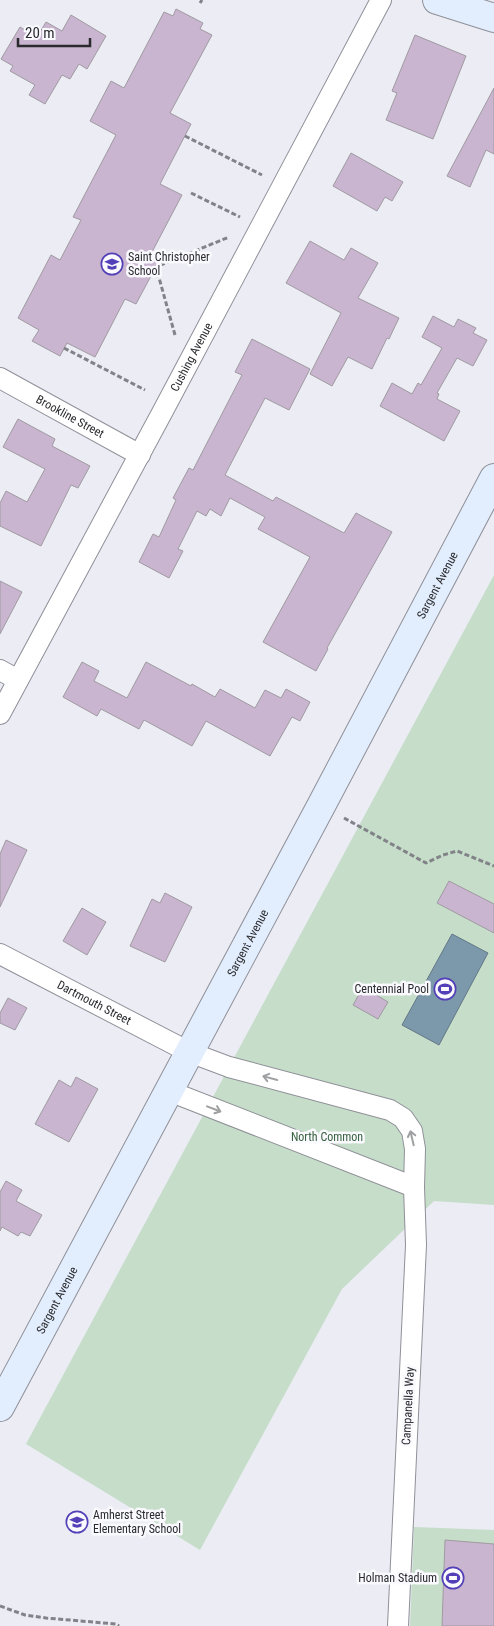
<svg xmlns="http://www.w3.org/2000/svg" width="494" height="1626" font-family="'Roboto Condensed',sans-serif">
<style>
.green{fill:#c6ddc9}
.water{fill:#7c98ab;stroke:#637786}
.building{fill:#c9b5cf;stroke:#a09aa1}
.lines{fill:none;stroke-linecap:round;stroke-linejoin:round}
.street-casing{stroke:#8f9098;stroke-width:22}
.secondary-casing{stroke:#8f9098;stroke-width:30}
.path{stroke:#828388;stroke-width:3;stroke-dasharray:5 2.5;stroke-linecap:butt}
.street{stroke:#fff;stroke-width:20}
.secondary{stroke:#e2edfd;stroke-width:28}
.oneway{stroke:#9fa0a1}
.labels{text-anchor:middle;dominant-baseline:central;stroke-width:5;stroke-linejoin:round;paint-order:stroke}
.poi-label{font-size:12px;fill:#2a2b2e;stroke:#f9f9fe;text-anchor:start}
.street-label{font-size:12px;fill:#2a2b2e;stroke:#f9f9fe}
.park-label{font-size:12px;fill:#37613f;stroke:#f9f9fe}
</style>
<rect width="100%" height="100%" fill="#ebecf4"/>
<path class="green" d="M494 575V1205L434 1201 342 1289 200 1550 26 1444Z
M414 1527 494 1530V1626H410Z"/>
<path class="water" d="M452 934 488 953 439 1045 402 1025Z"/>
<path class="building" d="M176 9 203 23 200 29 212 35 170 113 191 124 160 184 182 195 151 254 160 259 136 304 125 299 95 357 67 343 60 356 32 341 39 330 18 318 51 255 60 260 81 220 73 217 116 135 90 121 111 81 124 88 164 12 173 16Z
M71 15 106 36 87 69 79 64 70 79 62 75 45 104 29 95 35 85 10 71 13 66 1 59 20 27 37 37 46 22 62 31Z
M415 35 466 56 433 139 386 120 397 93 392 91Z
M494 88V154L486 150 470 187 447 176Z
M351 153 403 182 392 201 385 197 377 211 333 186Z
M310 241 344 260 351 248 378 263 358 298 399 318 389 339 387 338 372 369 348 357 332 386 310 374 341 313 286 283Z
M433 316 454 327 458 319 476 328 473 333 487 340 473 366 457 358 437 393 439 394 437 399 460 411 444 441 380 406 392 383 412 394 418 383 421 385 442 348 422 337Z
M252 339 310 369 289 410 265 398 225 475 273 501 276 497 344 533 356 513 392 532 327 648 328 649 316 671 263 642 310 557 258 529 265 517 230 498 221 516 210 509 206 516 197 511 178 549 183 551 169 578 139 562 153 534 159 537 176 500 173 498 189 468 193 470 242 375 235 372Z
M18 419 55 439 52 446 90 466 78 488 71 485 41 546 0 526V503L6 491 27 502 45 469 3 447Z
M0 581 22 592 0 634Z
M82 662 99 671 94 681 127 698 146 662 191 686 192 684 215 697 220 689 255 708 265 690 281 698 286 689 310 702 300 721 292 717 270 756 206 721 192 746 144 720 139 729 101 709 97 716 63 697Z
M6 840 27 850 0 907V854Z
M449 881 494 904V933L437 903Z
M165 893 192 907 165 962 130 946 152 899 160 903Z
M82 908 106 922 87 955 63 941Z
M363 987 388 1002 378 1019 353 1005Z
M8 998 27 1008 15 1030 0 1023V1013Z
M76 1077 98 1089 69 1142 35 1124 59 1080 71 1087Z
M6 1181 22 1190 16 1201 42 1215 30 1236 21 1232 18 1236 2 1227 0 1231V1192Z
M445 1540 494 1544V1626H442Z"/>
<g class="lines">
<g class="street-casing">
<g id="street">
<path id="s1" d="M0 378 140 455"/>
<path d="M0 670 18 680"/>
<path id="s2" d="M0 714 164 409 381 0"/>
<path id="s3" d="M0 954 189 1052 229 1067 390 1110 403 1118 412 1131 415 1149 414 1187 416 1245 398 1626"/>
<path d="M169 1091 414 1187"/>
</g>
</g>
<g class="secondary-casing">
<g id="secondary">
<path d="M437 0 494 18"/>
<path id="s4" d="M0 1407 321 806 494 478"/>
</g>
</g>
<path class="path" d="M200 3 202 0
M185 136 262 175
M191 193 240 217
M175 335 156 267 229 237
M64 348 145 390
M344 818 426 863 443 855 457 851 494 866
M0 1606 25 1615 46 1618 116 1624 119 1626"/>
<use href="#street" class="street"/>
<use href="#secondary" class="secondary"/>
</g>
<defs><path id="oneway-shaft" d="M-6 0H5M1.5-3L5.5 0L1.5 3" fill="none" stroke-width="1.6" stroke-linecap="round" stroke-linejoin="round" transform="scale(1.25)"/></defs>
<g class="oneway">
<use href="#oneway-shaft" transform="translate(270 1078) rotate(-165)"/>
<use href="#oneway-shaft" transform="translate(214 1109) rotate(21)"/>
<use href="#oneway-shaft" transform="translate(412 1138) rotate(-103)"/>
</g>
<defs>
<g id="school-ring" transform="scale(1.125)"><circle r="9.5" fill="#f9f9fe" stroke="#5340b8" stroke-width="1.5"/><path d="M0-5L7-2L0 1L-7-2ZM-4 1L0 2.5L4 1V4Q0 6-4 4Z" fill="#5340b8"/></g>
<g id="stadium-ring" transform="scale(1.125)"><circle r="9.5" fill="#f9f9fe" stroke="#5340b8" stroke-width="1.5"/><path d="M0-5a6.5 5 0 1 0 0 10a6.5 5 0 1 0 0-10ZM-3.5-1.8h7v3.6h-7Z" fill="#5340b8"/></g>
</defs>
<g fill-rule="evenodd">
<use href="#school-ring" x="112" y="264"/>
<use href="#stadium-ring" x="445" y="989"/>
<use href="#school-ring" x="77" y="1522"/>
<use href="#stadium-ring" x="453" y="1578"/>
</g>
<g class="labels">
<g class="poi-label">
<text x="128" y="257">Saint Christopher<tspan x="128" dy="14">School</tspan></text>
<text x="429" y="989" text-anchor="end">Centennial Pool</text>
<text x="93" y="1515">Amherst Street<tspan x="93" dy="14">Elementary School</tspan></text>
<text x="437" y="1578" text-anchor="end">Holman Stadium</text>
</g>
<g class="street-label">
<text stroke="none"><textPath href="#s2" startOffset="405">Cushing Avenue</textPath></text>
<text stroke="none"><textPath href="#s1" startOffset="80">Brookline Street</textPath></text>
<text stroke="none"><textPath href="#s4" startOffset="931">Sargent Avenue</textPath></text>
<text stroke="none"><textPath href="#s4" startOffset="526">Sargent Avenue</textPath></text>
<text stroke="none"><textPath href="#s3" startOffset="106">Dartmouth Street</textPath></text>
<text stroke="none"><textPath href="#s4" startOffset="121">Sargent Avenue</textPath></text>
<text transform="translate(408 1406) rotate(-87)">Campanella Way</text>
</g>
<g class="park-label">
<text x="327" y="1137">North Common</text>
</g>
</g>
<path d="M18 38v8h72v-8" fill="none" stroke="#2a2b2e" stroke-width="2.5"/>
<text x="25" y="38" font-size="15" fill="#2a2b2e" stroke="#f9f9fe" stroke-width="4" paint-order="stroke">20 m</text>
</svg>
